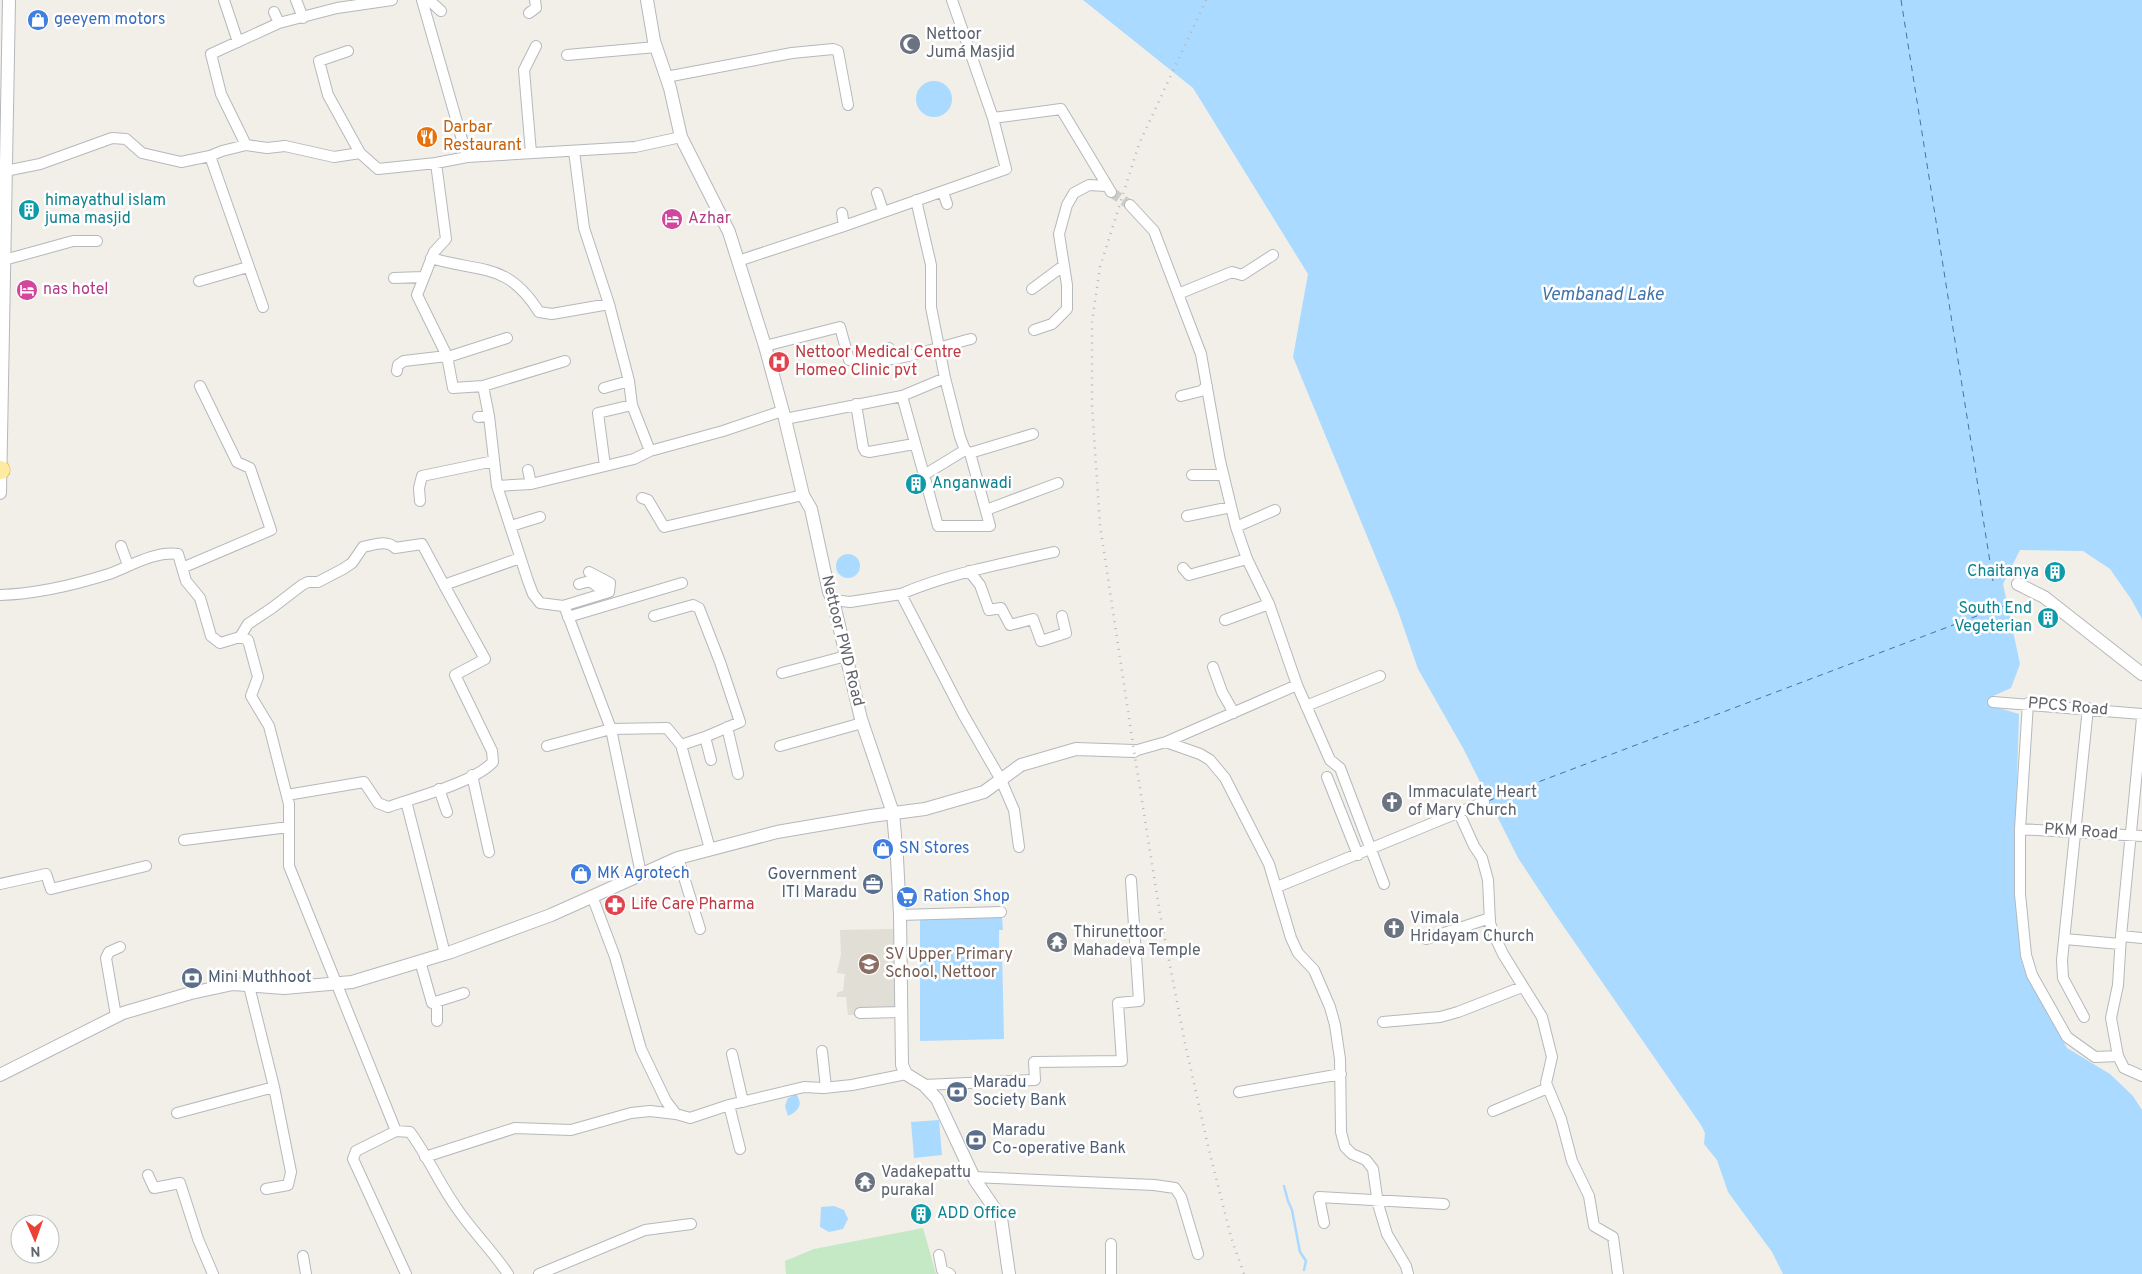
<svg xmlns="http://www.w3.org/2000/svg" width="2142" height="1274" font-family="Overpass,sans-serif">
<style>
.education{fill:#e1ded6}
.medical{fill:#fce8e6}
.green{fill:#c5e8c5}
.water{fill:#aadaff}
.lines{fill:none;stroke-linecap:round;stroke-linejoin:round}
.stream{stroke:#aadaff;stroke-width:2.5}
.ferry{stroke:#4174aa;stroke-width:1;stroke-dasharray:6 5;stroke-linecap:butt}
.minor-tunnel{stroke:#ccccc8;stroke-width:10;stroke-dasharray:10 5;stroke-linecap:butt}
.minor-casing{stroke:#b5b8bc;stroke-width:12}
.tertiary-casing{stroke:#b5b8bc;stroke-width:14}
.trunk-casing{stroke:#f9ab00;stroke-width:19}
.minor{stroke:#fff;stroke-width:10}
.tertiary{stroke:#fff;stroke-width:12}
.trunk{stroke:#feeaa1;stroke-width:18}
.rail{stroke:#b6b7b8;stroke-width:2.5;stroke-dasharray:1 6;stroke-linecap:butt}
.labels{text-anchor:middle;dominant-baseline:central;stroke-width:5;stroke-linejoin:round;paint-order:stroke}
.shop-label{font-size:16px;fill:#366cbe;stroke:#fff;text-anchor:start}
.worship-label{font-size:16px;fill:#5b616d;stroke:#fff;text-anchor:start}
.food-label{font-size:16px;fill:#c56008;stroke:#fff;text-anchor:start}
.culture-label{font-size:16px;fill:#0d838f;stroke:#fff;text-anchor:start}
.hotel-label{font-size:16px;fill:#b23c85;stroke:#fff;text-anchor:start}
.health-label{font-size:16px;fill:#be3a42;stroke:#fff;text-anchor:start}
.street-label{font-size:16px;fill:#5f6368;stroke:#fff}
.service-label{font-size:16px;fill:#4e5e75;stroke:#fff;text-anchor:start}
.education-label{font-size:16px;fill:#785e54;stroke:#fff;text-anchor:start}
.water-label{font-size:18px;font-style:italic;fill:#4174aa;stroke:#fff}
</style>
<rect width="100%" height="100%" fill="#f1efe8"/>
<path class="education" d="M894 929 904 1015H848L846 997H836L838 992 843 991 845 974 837 973 841 954 840 930Z"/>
<path class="medical" d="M782 354 786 370 776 371 771 355Z"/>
<path class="green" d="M923 1228 936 1274H786L785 1261 814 1249Z"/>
<path class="water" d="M1083 0H2142V619L2131 599 2110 569 2083 551 2020 550 2003 584 2020 664 2011 688 1991 697 1992 706 2019 714 2014 878 2022 963 2067 1048 2110 1074 2133 1096 2142 1110V1274H1783L1772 1252 1728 1192 1717 1160 1704 1144 1705 1133 1701 1125 1555 914 1518 858 1463 748 1418 669 1398 611 1293 357 1308 274 1193 88Z
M916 99a18 18 0 1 1 36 0a18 18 0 1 1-36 0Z
M836 566a12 12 0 1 1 24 0a12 12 0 1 1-24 0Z
M1002 917 1003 930H999V950H1002L1004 1039 920 1041V918Z
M796 1094C804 1105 798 1111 788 1116L785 1106 788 1098Z
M939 1120 942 1155 914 1158 911 1122Z
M834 1206 844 1210 848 1219 843 1229 829 1232 820 1227 821 1207Z"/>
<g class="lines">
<path class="stream" d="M1284 1186 1288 1201 1292 1210 1300 1252 1306 1261 1304 1270"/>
<path class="ferry" d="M1901 0 1993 581
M1488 801 2014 602"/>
<path class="minor-tunnel" d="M1111 192 1130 205"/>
<g class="minor-casing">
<path id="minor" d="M224 0 238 42
M296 0 303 18
M422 0 467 157
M429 0 441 11
M952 0 993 118 1061 109 1111 192
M274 12 279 23
M529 13 536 8 535 0
M348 51 319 61 328 95 360 153
M567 55 656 47
M666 77 792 53 833 49 838 51 848 105
M246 145 221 94 211 54 279 23 337 8 392 0
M574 151 584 228 609 304 629 381 632 405 650 451
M531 153 524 70 536 46
M210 156 263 307
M436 163 446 239 434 252 417 295 447 356 453 388 483 386 489 416 497 486 528 581 533 594 540 603 563 606 565 608 611 729 641 874
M0 172 40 164 112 138 126 139 142 153 181 162 210 156 222 151 246 145 267 148 285 146 334 157 360 153 378 169 436 163 467 157 635 147 681 137
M943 192 947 204
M877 193 883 211
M916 200 931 265V307L945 378 960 437 965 450
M1130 205 1154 231 1201 354 1220 461 1236 527 1247 559 1269 604 1297 685 1166 742 1134 751
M842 213 844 226
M431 258C480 273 507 261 539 312L552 314 609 304
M4 260 73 241H97
M738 261 844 226 1006 169 993 118
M394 278 423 277
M199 281 248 267
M1032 289 1063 266
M1178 294 1232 272 1242 275 1273 255
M1034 330 1052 324 1067 309V285L1059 234 1067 205 1074 193 1089 185 1106 186
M765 346 840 327 849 360C891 366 931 349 971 339
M889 348V360
M448 357 507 338
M397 371 398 365 404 361 447 356
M483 386 565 361
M604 388 629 381
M902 396 945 378
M1181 396 1201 391 1207 386
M856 404 863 447 865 451 869 452 914 444
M478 417 489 416
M785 419 902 396 924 475 965 450 970 453 1033 434
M605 466 598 413 632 405
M528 470 531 484
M924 475 938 526H990L970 453
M1192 475H1223
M497 486 531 484 634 459 650 451 723 431 782 411
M642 498 648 500 664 527 803 495
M420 501 419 488 422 476 494 461
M986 510 1058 483
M1187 516 1231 507
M511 526 540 517
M1236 527 1275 510
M121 546 128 565
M182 568 271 530 250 468 237 462 200 386
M1183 568 1189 575 1247 559
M969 571 980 585 989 610 1001 608 1010 625 1033 619 1041 641 1066 633 1062 616
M579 584 590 581 606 593
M901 594C950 573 1002 564 1054 552
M0 595C36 594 74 585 109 574 131 566 154 551 178 554L186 581 200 598 211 636 220 643 240 637 248 640 258 677 251 696 269 726 289 804V866L396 1131 356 1151 353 1159 406 1274
M833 600 850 602 901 594 963 714 1001 780 1014 810 1019 847
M563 606 609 592 610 583 589 572
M654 616 693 605 699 608 720 662 740 722 705 737 681 745
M568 617 682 583
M1225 620 1269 604
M240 637 248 624 272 608 302 585 308 582H318L343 569 352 563 363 547C373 545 387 539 395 548L422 544 444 585 520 558
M1213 667 1222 692 1234 713
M782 673 846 656
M1297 685 1330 760 1340 768 1384 884
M1993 702 2142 714
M2028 703 2020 829V894L2026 955 2032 975 2067 1037 2095 1057 2118 1056
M1306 706 1380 676
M2142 718 2121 936 2118 985 2111 1018 2118 1056 2124 1068 2142 1076
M727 727 738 774
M705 737 711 760
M1166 742 1200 754 1210 760 1225 778 1269 864 1291 938 1298 953 1314 970 1330 1007 1335 1025 1340 1059 1341 1132 1345 1147 1352 1154 1366 1160 1373 1169 1378 1204 1387 1234 1406 1266 1408 1274
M547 746 611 729 667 728 681 745 710 849
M780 746 862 723
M472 775 489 852
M1327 777 1358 855
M439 789 447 812
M287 795 364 782 378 803 388 807C416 797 473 783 493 762L492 751 455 675 485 659 444 585
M406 801 445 954
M1459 813 1474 846 1482 858 1488 880 1490 923 1495 937 1503 954 1542 1017 1552 1057 1546 1083 1561 1119 1572 1161 1589 1196 1594 1226 1613 1237 1618 1274
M2020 829 2142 836
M184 840 289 827
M678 858 700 929
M0 884 46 874 51 889 146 866
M1277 887 1484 802
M592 896 615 957 641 1049 666 1101 676 1114
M900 915 1001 912
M2121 936 2142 938
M1426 939 1490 918
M2065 939 2120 944
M420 961 432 1003 464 993
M249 986 274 1087 291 1172 288 1185 266 1189
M437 1002V1021
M860 1013 901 1012
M116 1016 106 958 109 952 120 947
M2084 1017 2063 978 2062 960 2088 708
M1383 1022 1440 1017 1458 1012 1522 987
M822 1051 826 1088
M732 1054 743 1102
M924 1085 1035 1080 1034 1062 1122 1061 1118 1003 1139 1001 1131 880
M1239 1092 1341 1074
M729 1105 740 1149
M1493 1111 1548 1088
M177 1113 274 1087
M396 1131 410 1132C427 1155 439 1183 456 1207 472 1231 492 1250 508 1274
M425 1157 515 1128 571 1130 631 1113 650 1111 676 1114 690 1118 729 1105 804 1087 823 1088 852 1085 906 1074
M148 1175 154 1188 180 1183 198 1239 213 1274
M973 1177 1154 1185 1175 1188 1181 1197 1198 1254
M1324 1223 1319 1197 1444 1204
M939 1255 942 1270 950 1274
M303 1256 306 1274
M539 1274 645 1230 691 1224
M1111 1274V1244"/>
</g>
<g class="tertiary-casing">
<path id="tertiary" d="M647 0 654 41 670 88 681 137 729 232 765 346 785 419 803 495 811 509 829 592 833 600 861 719 893 813 897 858 900 915 902 1065 906 1074 924 1085 937 1099 975 1180 1001 1218 1009 1274
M0 493 9 0
M2018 584 2044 597 2142 674
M0 1075 123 1013 191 993 233 984 284 988 352 982 451 952 551 915 678 858 777 832 871 816 925 809 984 792 1021 765 1076 749 1134 751"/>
</g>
<g class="trunk-casing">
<path id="trunk" d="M0 470H1"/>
</g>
<use href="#minor" class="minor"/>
<use href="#tertiary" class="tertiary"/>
<use href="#trunk" class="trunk"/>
<path class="rail" d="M1206 0 1139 144 1100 267 1092 322V406L1100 525 1134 751 1160 914 1185 1043 1208 1146 1231 1237 1244 1274"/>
</g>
<defs>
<g id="shop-disc" transform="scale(1.125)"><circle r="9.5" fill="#3f7fe0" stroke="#fff"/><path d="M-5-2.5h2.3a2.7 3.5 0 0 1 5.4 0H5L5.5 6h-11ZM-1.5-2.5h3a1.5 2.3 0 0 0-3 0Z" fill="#fff"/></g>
<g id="mosque-disc" transform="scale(1.125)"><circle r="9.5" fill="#6b7280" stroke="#fff"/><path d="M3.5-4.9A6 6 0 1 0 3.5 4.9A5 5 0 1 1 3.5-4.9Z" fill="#fff"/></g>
<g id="restaurant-disc" transform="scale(1.125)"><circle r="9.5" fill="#e8710a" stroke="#fff"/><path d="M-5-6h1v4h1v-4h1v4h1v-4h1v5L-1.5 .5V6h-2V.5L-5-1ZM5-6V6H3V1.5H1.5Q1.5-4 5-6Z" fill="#fff"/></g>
<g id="building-disc" transform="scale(1.125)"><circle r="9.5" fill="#0f9aa8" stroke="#fff"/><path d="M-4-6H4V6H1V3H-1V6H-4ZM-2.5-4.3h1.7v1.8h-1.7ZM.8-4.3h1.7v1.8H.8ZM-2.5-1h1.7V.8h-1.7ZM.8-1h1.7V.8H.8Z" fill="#fff"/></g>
<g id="hotel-disc" transform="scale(1.125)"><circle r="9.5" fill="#d1479c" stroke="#fff"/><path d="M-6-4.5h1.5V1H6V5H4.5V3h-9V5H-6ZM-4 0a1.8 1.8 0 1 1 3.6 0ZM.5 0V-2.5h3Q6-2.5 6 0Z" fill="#fff"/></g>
<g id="hospital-disc" transform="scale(1.125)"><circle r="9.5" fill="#e0444e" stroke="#fff"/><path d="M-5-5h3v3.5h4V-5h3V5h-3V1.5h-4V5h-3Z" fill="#fff"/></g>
<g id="church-disc" transform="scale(1.125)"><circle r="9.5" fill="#6b7280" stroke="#fff"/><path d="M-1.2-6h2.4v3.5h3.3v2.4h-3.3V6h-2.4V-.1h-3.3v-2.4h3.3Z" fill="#fff"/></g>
<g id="office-disc" transform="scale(1.125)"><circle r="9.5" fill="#5c6f8a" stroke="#fff"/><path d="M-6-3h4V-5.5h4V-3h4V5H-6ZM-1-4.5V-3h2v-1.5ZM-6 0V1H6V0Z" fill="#fff"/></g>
<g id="supermarket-disc" transform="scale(1.125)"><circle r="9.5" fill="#3f7fe0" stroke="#fff"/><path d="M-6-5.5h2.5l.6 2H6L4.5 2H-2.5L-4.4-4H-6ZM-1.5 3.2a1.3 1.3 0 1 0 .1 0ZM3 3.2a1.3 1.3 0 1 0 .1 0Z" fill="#fff"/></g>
<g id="pharmacy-disc" transform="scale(1.125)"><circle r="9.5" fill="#e0444e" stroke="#fff"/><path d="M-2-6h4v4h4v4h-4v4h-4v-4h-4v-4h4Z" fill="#fff"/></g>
<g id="temple-disc" transform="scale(1.125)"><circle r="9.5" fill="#6b7280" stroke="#fff"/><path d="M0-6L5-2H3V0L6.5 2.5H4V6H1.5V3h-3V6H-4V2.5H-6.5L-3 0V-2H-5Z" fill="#fff"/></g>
<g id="school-disc" transform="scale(1.125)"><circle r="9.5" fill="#8d6e63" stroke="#fff"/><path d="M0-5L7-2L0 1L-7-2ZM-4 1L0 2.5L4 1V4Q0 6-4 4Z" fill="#fff"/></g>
<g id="bank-disc" transform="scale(1.125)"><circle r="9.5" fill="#5c6f8a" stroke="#fff"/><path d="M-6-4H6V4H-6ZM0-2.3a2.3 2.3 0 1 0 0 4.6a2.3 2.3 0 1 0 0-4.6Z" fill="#fff"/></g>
</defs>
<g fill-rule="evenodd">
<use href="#shop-disc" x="38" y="20"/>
<use href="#mosque-disc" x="910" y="44"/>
<use href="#restaurant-disc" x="427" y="137"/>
<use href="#building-disc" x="29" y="210"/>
<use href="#hotel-disc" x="672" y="219"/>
<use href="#hotel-disc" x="27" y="290"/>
<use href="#hospital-disc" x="779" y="362"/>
<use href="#building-disc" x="916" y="484"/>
<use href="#building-disc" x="2055" y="572"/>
<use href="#building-disc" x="2048" y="618"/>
<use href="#church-disc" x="1392" y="802"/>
<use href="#shop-disc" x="883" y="849"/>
<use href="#shop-disc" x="581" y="874"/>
<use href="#office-disc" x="873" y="884"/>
<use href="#supermarket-disc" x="907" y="897"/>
<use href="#pharmacy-disc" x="615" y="905"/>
<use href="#church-disc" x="1394" y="928"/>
<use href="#temple-disc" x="1057" y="942"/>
<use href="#school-disc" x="869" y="964"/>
<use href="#bank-disc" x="192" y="978"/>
<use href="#bank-disc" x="957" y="1092"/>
<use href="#bank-disc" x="976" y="1140"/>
<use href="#temple-disc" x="865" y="1182"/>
<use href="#building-disc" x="921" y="1214"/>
</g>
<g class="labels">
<g class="shop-label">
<text x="54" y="20">geeyem motors</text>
<text x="899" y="849">SN Stores</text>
<text x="597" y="874">MK Agrotech</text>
<text x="923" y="897">Ration Shop</text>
</g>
<g class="worship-label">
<text x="926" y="35">Nettoor<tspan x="926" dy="18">Jumá Masjid</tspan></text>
<text x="1408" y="793">Immaculate Heart<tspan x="1408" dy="18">of Mary Church</tspan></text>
<text x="1410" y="919">Vimala<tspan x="1410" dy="18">Hridayam Church</tspan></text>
<text x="1073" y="933">Thirunettoor<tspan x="1073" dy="18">Mahadeva Temple</tspan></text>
<text x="881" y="1173">Vadakepattu<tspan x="881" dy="18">purakal</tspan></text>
</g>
<g class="food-label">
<text x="443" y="128">Darbar<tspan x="443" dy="18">Restaurant</tspan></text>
</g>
<g class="culture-label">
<text x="45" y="201">himayathul islam<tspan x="45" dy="18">juma masjid</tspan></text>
<text x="932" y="484">Anganwadi</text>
<text x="2039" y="572" text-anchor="end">Chaitanya</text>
<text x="2032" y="609" text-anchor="end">South End<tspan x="2032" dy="18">Vegeterian</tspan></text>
<text x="937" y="1214">ADD Office</text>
</g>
<g class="hotel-label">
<text x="688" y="219">Azhar</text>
<text x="43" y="290">nas hotel</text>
</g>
<g class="health-label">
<text x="795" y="353">Nettoor Medical Centre<tspan x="795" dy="18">Homeo Clinic pvt</tspan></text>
<text x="631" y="905">Life Care Pharma</text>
</g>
<g class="street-label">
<text transform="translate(842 641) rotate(76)">Nettoor PWD Road</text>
<text transform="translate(2068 707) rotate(5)">PPCS Road</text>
<text transform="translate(2081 832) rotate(4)">PKM Road</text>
</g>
<g class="service-label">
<text x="857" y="875" text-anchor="end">Government<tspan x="857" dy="18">ITI Maradu</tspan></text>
<text x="208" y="978">Mini Muthhoot</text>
<text x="973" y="1083">Maradu<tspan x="973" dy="18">Society Bank</tspan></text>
<text x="992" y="1131">Maradu<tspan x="992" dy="18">Co-operative Bank</tspan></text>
</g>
<g class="education-label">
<text x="885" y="955">SV Upper Primary<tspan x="885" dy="18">School, Nettoor</tspan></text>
</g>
<g class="water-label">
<text x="1602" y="295">Vembanad Lake</text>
</g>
</g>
<g transform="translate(35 1239) rotate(178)"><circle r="24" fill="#ffffff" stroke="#bfc1c3"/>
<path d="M0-4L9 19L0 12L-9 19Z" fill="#ea4335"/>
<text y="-8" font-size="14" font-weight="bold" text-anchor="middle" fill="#5f6368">N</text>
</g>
</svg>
